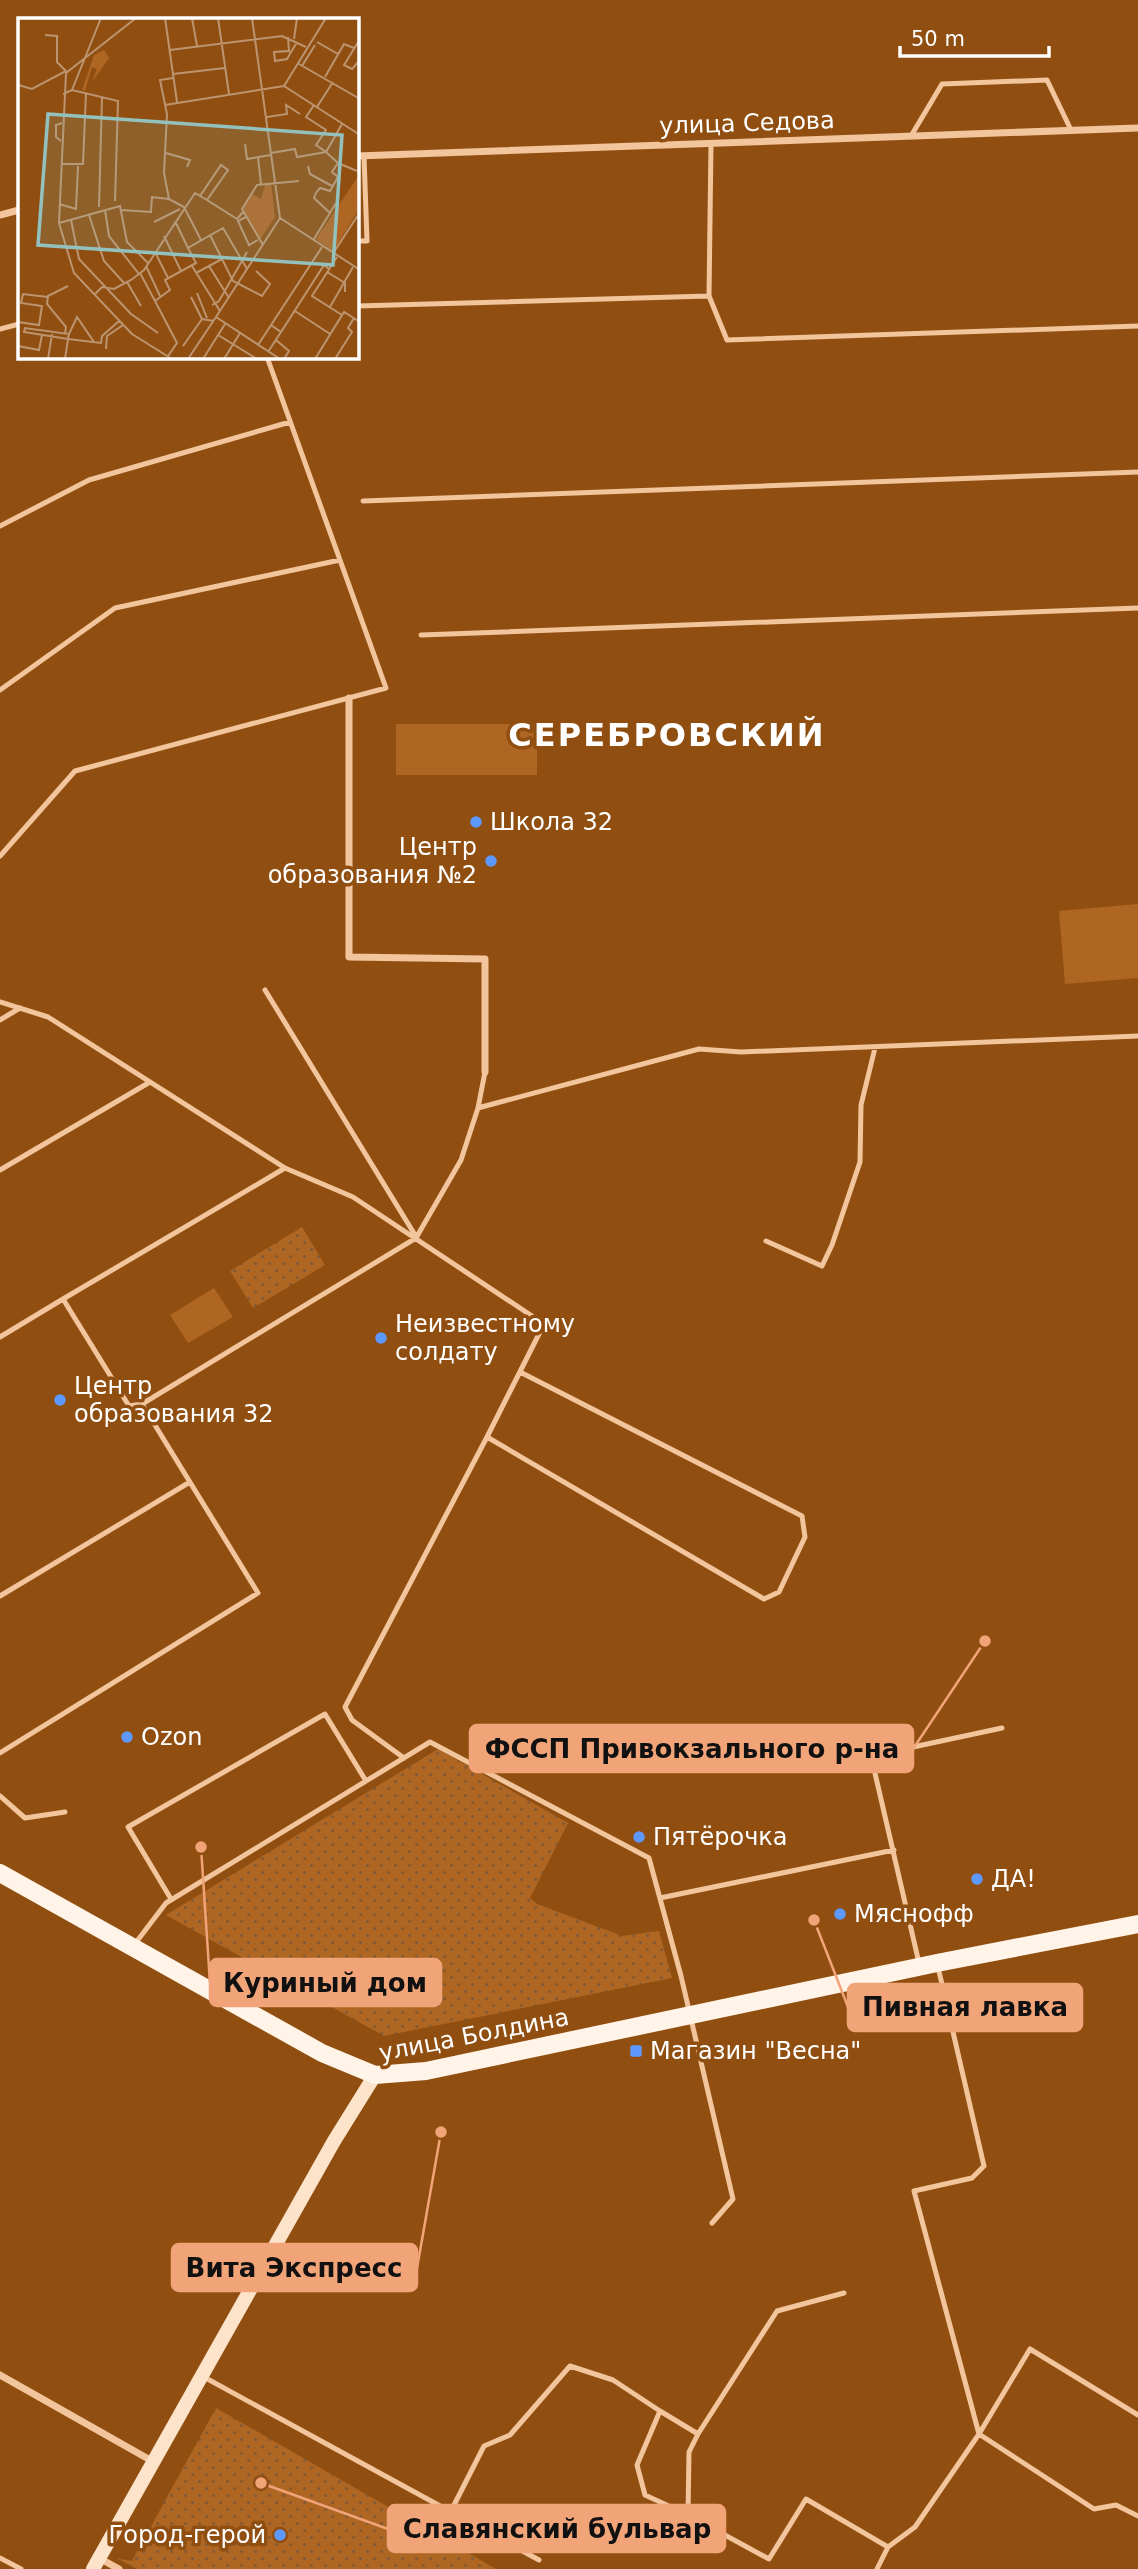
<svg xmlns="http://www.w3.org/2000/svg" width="1138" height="2569" font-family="'DejaVu Sans',sans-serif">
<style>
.green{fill:#af6623}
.park{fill:url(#park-dots)}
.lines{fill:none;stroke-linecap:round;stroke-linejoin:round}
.lane{stroke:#f2c59c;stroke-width:5}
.street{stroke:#f2c59c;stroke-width:7}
.secondary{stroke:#fce3ca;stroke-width:14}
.primary{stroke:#fff4e7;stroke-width:18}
.poi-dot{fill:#5d98ff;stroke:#904f11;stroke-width:2.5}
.labels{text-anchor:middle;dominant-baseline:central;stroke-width:7;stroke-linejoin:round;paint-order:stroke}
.street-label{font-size:24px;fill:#fff;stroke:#904f11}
.poi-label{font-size:24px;fill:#fff;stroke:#904f11;text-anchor:start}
.district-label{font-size:32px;font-weight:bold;letter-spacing:2px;fill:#fff;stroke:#904f11}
.inset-road{fill:none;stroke:#bc9570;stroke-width:2}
.view{fill:#93c1be;fill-opacity:0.15;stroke:#93c1be;stroke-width:3.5}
.inset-edge{fill:none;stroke:#fff;stroke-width:3.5}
.leader{fill:none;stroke:#f2a479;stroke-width:2.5}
.callout-dot{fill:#f2a479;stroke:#904f11;stroke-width:2.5}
.callout{fill:#f2a479;stroke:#f2a479;stroke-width:2.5}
.callout-label{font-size:26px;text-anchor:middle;font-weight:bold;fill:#111}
</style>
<defs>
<pattern id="park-dots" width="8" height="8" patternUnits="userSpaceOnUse" patternTransform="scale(1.75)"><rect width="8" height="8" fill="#af6623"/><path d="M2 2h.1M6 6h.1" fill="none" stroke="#825a35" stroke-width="1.8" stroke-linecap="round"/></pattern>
</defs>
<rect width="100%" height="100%" fill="#904f11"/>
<path class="green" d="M396 724H537V775H396Z
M1138 904V978L1065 984 1059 911Z
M214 1288 233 1317 188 1343 170 1315Z"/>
<path class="park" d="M302 1227 325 1265 253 1308 230 1271Z
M438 1749 568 1823 530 1898 537 1904 622 1936 659 1931 672 1978 384 2036 166 1915Z
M216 2408 496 2569H137L116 2558 132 2561Z"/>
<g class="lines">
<path class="lane" d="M911 136 942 84 1047 80 1071 130
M711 144 709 296 727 340 1138 326
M357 241H367L364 156
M357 306 709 296
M0 329 19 324
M363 501 1138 472
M0 526 89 480 290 422
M421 635 1138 608
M0 690 115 608 340 560
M0 856 75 771 386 688 267 357
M265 990 415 1235
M0 1002 48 1017 285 1168 353 1197 544 1324 487 1437
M0 1020 20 1008
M478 1108 699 1049 741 1052 1138 1036
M0 1170 150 1082
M766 1241 822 1266 832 1245 860 1162 861 1105 875 1048
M63 1299 285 1168
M0 1337 63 1299 129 1406 142 1404 258 1593 0 1753
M142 1404 416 1238 461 1160 478 1108 485 1072
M0 1596 190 1482
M404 1758 352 1720 345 1707 487 1437 764 1599 779 1592 805 1537 802 1516 520 1372
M0 1796 25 1818 65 1812
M660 1898 894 1850
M171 1899 128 1827 325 1714 366 1781
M134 1945 166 1903 430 1742 649 1858 681 1976 733 2199 712 2223
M919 1963 871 1756 1002 1728
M202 2376 539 2560
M660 2411 698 2434
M1138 2415 1030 2349 979 2434 1094 2509 1116 2505 1138 2516
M451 2511 484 2446 510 2435 570 2366 613 2380 660 2411 637 2465 645 2495 688 2515 769 2559 806 2499 888 2547 877 2569
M688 2515 689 2452 698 2434 777 2311 844 2293
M888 2547 915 2527 979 2434 914 2191 972 2178 984 2166 938 1967
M0 2558 21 2569"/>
<path class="street" d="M357 156 1138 128
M0 215 19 210
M349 698V957L485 959V1072
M0 2375 152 2461
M99 2558 119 2569"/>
<path class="secondary" d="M93 2569 334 2141 375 2075"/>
<path class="primary" d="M0 1873 322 2053 375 2075 426 2071 937 1963 1138 1924"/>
</g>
<g class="poi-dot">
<circle cx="476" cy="822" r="7"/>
<circle cx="491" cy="861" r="7"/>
<circle cx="381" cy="1338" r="7"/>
<circle cx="60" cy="1400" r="7"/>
<circle cx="127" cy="1737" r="7"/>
<circle cx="639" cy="1837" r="7"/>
<circle cx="977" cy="1879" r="7"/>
<circle cx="840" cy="1914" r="7"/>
<rect x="629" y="2044" width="14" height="14" rx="3.5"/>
<circle cx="280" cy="2535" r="7"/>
</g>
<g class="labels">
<g class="street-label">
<text transform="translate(747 123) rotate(-2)">улица Седова</text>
<text transform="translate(474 2035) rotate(-11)">улица Болдина</text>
</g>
<g class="poi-label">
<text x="490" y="822">Школа 32</text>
<text x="477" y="847" text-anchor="end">Центр<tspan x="477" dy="28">образования №2</tspan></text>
<text x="395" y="1324">Неизвестному<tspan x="395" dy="28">солдату</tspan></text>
<text x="74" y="1386">Центр<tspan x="74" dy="28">образования 32</tspan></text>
<text x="141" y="1737">Ozon</text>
<text x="653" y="1837">Пятёрочка</text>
<text x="991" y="1879">ДА!</text>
<text x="854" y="1914">Мяснофф</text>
<text x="650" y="2051">Магазин "Весна"</text>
<text x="266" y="2535" text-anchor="end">Город-герой</text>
</g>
<g class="district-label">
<text x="667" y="735">СЕРЕБРОВСКИЙ</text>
</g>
</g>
<g transform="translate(18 18)">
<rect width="341" height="341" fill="#904f11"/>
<path d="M86 32 91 40 74 64 79 51 74 49 67 73 64 72 76 37Z" fill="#af6623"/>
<path d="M341 157V191L315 234 298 221ZM253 165 257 199 241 223 225 190 234 176 243 181 247 167Z" fill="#af6623"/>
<path class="inset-road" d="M118 0 48 55 41 205 56 255 114 316 154 341M147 0 159 84M174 0 179 28M200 0 211 76M234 0 262 200M270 19 271 33 256 34 257 43 269 41 279 24M276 21 279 0M342 21 326 47 334 51 342 42M299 24 320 36M152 32 264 18 288 29M281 46 342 81M284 48 297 27M155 56 207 50M307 59 326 26 336 30M0 67 14 71 48 53 39 44V18L27 17M266 68 342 117M266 68 308 0M54 72 83 0M45 76 54 72 100 83 97 183M147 87 266 68M296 87 288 99 308 112 298 127 308 134 324 106M299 89 315 64M249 99 269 96 268 87 282 96M43 123 38 119V107L44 105M227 126 229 141 253 137M148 135 172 142 169 149M253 135 277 131 279 139 308 134 320 145M240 139 243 166M43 146H65L68 75M290 148 292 156 314 168M182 178 203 147 210 152 189 182 219 201 225 194M151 181 146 155 149 96 142 62 155 60M41 186 58 191 60 148M81 189 84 79M87 192 91 218 121 256M103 192 133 194 134 179 151 181 166 189 183 222M312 195 296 180 298 175 302 170 312 173 320 159 314 154 320 145 339 153M71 197 86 243 107 266M228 199 220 203 231 227 240 222M262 200 198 299 262 341M262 200 342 252M53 202 61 241 113 296 140 315M157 203 170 230M136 204 162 191M41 205 102 188 109 224 130 245M192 217 215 263 244 278 252 266 238 253M146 218 163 253M296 221 318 185M245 227 224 191 239 167 281 163M137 234 150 260M316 234 342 194M319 239 294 278 324 297M128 248 142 278M174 248 202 293M191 248 211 280M309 254 327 265V274M122 255 137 283M178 255 204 241M109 264 123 288M179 275 189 300M76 277 84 269 96 271 113 262 126 252 177 175 189 182M173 279 184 301 196 303M194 287 201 283 229 234M312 289 335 249M277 293 312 316M0 304 21 307 24 288 3 285 5 276 30 279M253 307 263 314 306 247 311 251M47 316 48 309 29 286 30 278 50 268M51 316 59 299 76 324M200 317 239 341M258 322 271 333 266 341M240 327 304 229M0 328 21 332 24 317M165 328 184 301M88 331 89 318 105 307M250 334 263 314M150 338 159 325 137 283 152 272 147 262 178 245 170 230 205 210 229 251M30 341 34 316M47 341 50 321 51 316 7 310 6 314 50 321 83 325 84 318 101 303M170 341 198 299M185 341 207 306M206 341 222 315M297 341 326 294 342 304M317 341 334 314 330 310 336 300"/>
<path class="view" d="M30 96 324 117 315 247 20 227Z"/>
<rect width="341" height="341" class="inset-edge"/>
</g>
<path class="leader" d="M985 1641L913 1749M201 1847L210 1983M814 1920L848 2007M441 2132L417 2268M261 2483L388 2529"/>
<g class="callout-dot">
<circle cx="985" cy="1641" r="7"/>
<circle cx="201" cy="1847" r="7"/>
<circle cx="814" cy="1920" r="7"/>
<circle cx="441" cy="2132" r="7"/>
<circle cx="261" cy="2483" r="7"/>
</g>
<g class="callout">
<rect x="470" y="1725" width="443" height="47" rx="7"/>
<rect x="210" y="1959" width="231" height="47" rx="7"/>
<rect x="848" y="1984" width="234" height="47" rx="7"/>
<rect x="172" y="2244" width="245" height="47" rx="7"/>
<rect x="388" y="2505" width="337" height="47" rx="7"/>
</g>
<g class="callout-label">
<text x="692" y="1758">ФССП Привокзального р-на</text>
<text x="325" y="1992">Куриный дом</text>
<text x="965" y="2016">Пивная лавка</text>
<text x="294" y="2277">Вита Экспресс</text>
<text x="557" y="2538">Славянский бульвар</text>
</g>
<path d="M900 46v10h149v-10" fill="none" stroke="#ffffff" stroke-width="3.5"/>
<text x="911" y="46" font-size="21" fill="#ffffff" stroke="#904f11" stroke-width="5" paint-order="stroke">50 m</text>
</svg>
